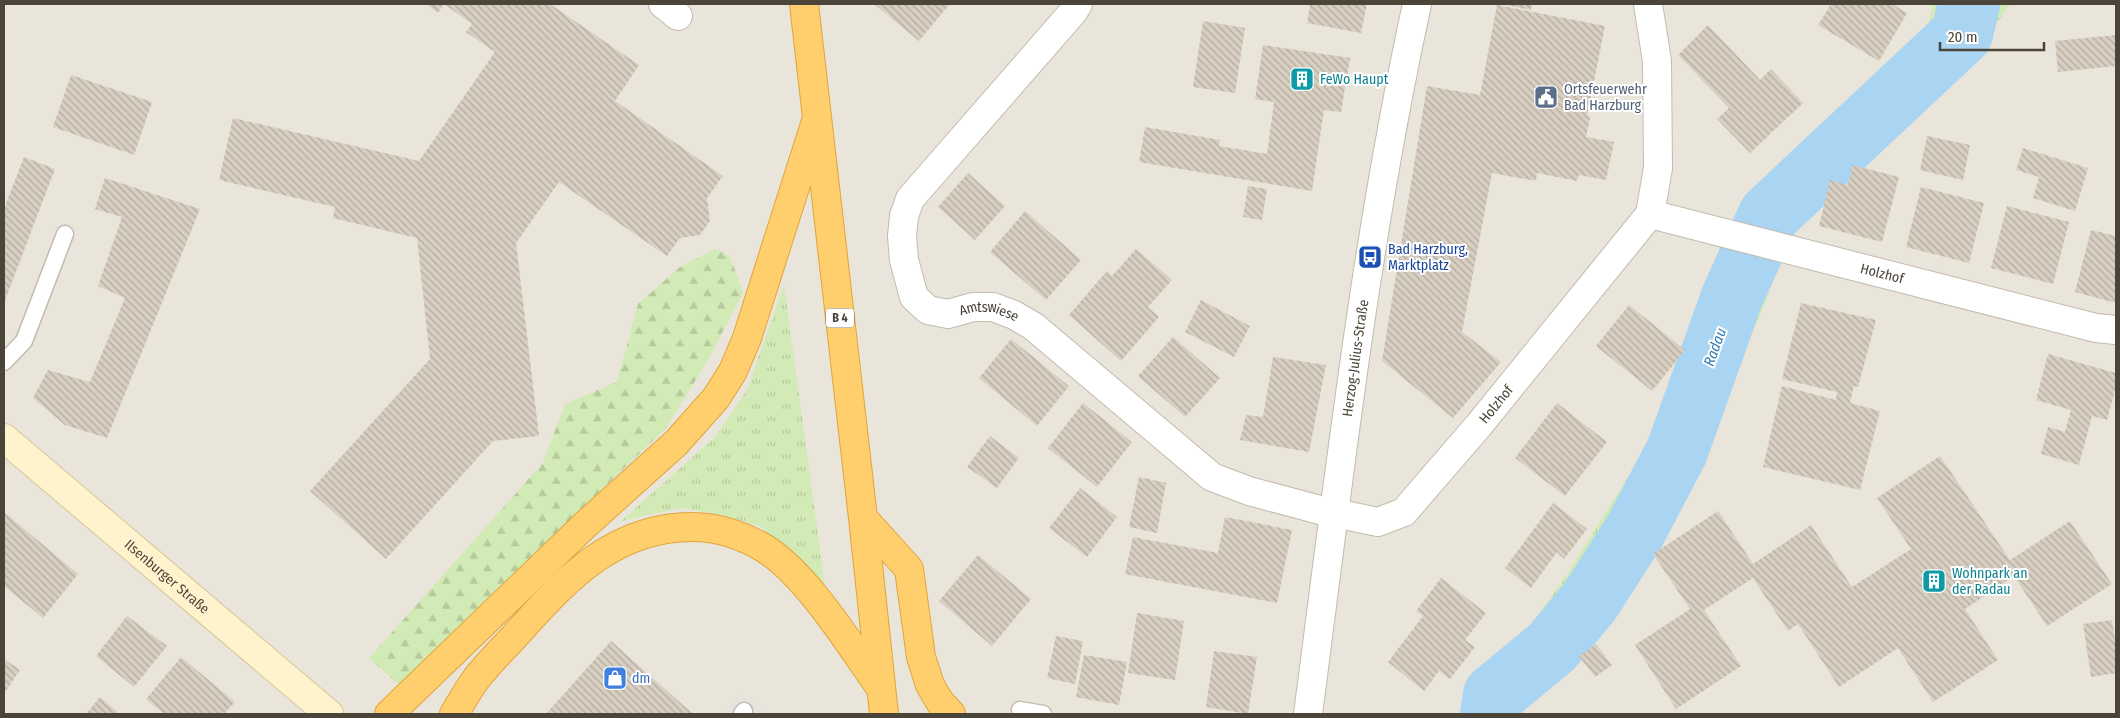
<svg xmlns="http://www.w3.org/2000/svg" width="2120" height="718" font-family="'Fira Sans Condensed',sans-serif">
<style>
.residential{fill:#eae5da}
.grass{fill:url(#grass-tufts)}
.forest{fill:url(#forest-firs)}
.parking{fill:#e5e3e0}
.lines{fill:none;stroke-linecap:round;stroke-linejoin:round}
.river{stroke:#a9d4f2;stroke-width:62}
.building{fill:url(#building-back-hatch)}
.lane-casing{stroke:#c2bbae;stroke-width:19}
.street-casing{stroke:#c2bbae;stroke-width:30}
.secondary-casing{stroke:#d6c79b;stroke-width:30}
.highway-casing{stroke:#e0a43c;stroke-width:30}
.lane{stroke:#fff;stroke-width:16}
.street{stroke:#fff;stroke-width:28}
.secondary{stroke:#fff3cd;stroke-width:28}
.highway{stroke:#ffcf6e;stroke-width:28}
.labels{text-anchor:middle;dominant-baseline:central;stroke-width:4;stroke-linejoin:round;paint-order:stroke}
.shield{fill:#fff;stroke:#817c74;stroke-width:1}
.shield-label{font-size:12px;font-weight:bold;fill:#4b4439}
.culture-label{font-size:14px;fill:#0d838f;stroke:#fff;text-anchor:start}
.service-label{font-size:14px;fill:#4e5e75;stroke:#fff;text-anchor:start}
.transit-label{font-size:14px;fill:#164399;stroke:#fff;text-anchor:start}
.street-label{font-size:14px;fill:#4b4439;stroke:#fff}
.shop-label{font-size:14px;fill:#366cbe;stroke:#fff;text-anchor:start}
.water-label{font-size:15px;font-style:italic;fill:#2e7ab2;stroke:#fff}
</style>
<defs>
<pattern id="grass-tufts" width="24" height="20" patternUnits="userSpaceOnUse" patternTransform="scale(1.25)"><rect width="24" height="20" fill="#d2eab5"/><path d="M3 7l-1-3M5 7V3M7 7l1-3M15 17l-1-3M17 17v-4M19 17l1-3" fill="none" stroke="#b6ca9c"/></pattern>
<pattern id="forest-firs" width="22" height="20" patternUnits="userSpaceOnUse" patternTransform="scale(1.25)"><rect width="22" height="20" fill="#d2eab5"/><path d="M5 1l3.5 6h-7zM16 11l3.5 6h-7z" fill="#b6ca9c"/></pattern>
<pattern id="building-back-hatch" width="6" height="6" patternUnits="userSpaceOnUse" patternTransform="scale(1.25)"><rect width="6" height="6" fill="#d8cfc1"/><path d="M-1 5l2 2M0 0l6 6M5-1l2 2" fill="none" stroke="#b1aa9e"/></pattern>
</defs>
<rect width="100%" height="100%" fill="#f6f3ec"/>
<path class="residential" d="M4 4H2116V714H4Z"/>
<path class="grass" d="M1933 4H2011L1940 96 1862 152 1826 175 1793 217 1750 208 1889 85 1926 36Z
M1714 276 1770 292 1687 481 1600 603 1508 714 1473 713 1481 693 1566 576 1661 424Z
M784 285 825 586 797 556 759 526 725 516 682 508 621 521 715 437 747 390Z"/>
<path class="forest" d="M715 249 730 256 743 293 707 362 666 428 399 685 369 658 543 463 565 404 617 382 638 304 680 267Z"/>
<path class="parking" d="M740 693 764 714H721Z"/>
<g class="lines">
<path class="river" d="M1491 714 1494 695 1552 647 1590 601 1635 531 1677 451 1732 297 1769 215 1962 34 1969 4"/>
</g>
<path class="building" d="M426 4H550L639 65 615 101 723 176 707 198 710 221 700 235 680 238 667 256 559 182 516 243 539 436 493 441 386 559 310 491 430 359 417 238 333 218 335 207 219 180 233 118 419 161 495 52 466 32 472 24 444 4 438 13Z
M874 4H948L949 5 919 41Z
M1310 4H1367L1361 33 1307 23Z
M1502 4H1532L1531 10Z
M1831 4H1892L1907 13 1879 61 1818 25Z
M1497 5 1605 26 1587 116 1590 117 1586 137 1614 142 1606 180 1579 175 1577 181 1537 173 1536 181 1492 173 1462 332 1501 362 1453 418 1382 361 1427 86 1480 95Z
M1203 21 1245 28 1235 93 1193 87Z
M1708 25 1760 80 1771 69 1803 103 1750 153 1717 119 1729 108 1678 55Z
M2116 35V66L2058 72 2055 41Z
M1263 45 1350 58 1341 112 1324 110 1312 191 1139 162 1145 127 1220 140 1219 146 1267 154 1274 102 1255 99Z
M71 75 152 102 134 155 53 127Z
M1927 136 1970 145 1963 180 1920 170Z
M2023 148 2088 168 2075 211 2033 198 2039 177 2016 170Z
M24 157 55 169 4 303V209Z
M1852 165 1899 177 1882 242 1819 226 1830 180 1848 185Z
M968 173 1005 206 975 240 938 207Z
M105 178 200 209 107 438 65 425 33 398 48 370 90 382 125 298 98 286 122 217 95 209Z
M1248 186 1267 189 1262 220 1243 217Z
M1921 187 1984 203 1969 263 1906 247Z
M2007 206 2069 222 2053 284 1991 268Z
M1025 211 1081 260 1046 300 990 252Z
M2091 230 2116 236V303L2075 292Z
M1136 249 1172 280 1148 307 1159 317 1121 361 1069 315 1107 271 1112 276Z
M1201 300 1250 326 1234 357 1185 332Z
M1801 303 1876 320 1858 387 1854 386 1850 403 1880 411 1860 490 1763 467 1782 386 1836 400 1837 392 1782 379Z
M1629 305 1685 350 1652 391 1596 346Z
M1173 337 1220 378 1185 417 1138 376Z
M1011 339 1069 386 1037 426 979 378Z
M2048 354 2116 373V386L2107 420 2092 416 2079 465 2041 454 2048 427 2065 432 2071 410 2036 400Z
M1273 357 1326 365 1309 452 1240 440 1246 415 1263 417Z
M1083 403 1132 442 1097 487 1048 448Z
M1557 403 1607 442 1565 496 1515 458Z
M990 436 1019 458 997 488 967 467Z
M1940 456 2010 560 2070 521 2112 584 2047 626 2014 576 1965 609 1998 660 1933 702 1898 648 1839 687 1798 624 1788 631 1753 578 1704 610 1741 666 1676 709 1635 645 1690 609 1653 554 1718 511 1753 564 1811 525 1852 587 1911 549 1877 498Z
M1139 477 1166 483 1157 533 1129 527Z
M1080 488 1117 517 1087 557 1049 528Z
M1553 503 1587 529 1564 559 1557 552 1531 588 1505 568Z
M4 512 78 574 43 618 4 586Z
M1225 517 1292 530 1277 603 1125 574 1133 537 1218 553Z
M978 555 1031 599 992 646 939 601Z
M1441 578 1486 613 1465 640 1475 647 1450 679 1439 671 1424 691 1388 662 1423 616 1416 611Z
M1137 613 1184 621 1175 680 1128 673Z
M127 616 167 646 134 687 96 656Z
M2112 620 2116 646V673L2091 677 2083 624Z
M1056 636 1083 641 1075 684 1047 678Z
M611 641 693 714H546Z
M1596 644 1612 665 1595 677 1579 656Z
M1214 651 1257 657 1248 714 1206 707Z
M1084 655 1127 662 1119 705 1076 697Z
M181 657 235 702 224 714H164L146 699Z
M4 659 20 670 4 694Z
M100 697 120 714H86Z"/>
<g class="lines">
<g class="lane-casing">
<path id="lane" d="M4 362 24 341 65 234
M1020 710 1043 714
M742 714 744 711"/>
</g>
<g class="street-casing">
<g id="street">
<path d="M663 4 678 16"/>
<path id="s1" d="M1078 4 1073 12 910 199 904 216 902 236 904 260 914 297 928 310 948 314 973 307H993L1014 315 1033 326 1212 477 1249 491 1320 510 1378 522 1404 512 1479 425 1650 214"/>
<path id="s2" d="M1648 4 1657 61 1658 168 1650 214 2096 328 2116 330"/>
<path id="s3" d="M1308 714C1339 477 1366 238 1417 4"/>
</g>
</g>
<g class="secondary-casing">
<g id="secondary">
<path id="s4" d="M4 438 329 714"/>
</g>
</g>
<g class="highway-casing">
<path id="highway" d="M804 4 863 518 884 714
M863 518 909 569 921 657 930 685 940 702 951 714
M389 714 585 525 676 443 716 398 733 371 747 338 817 118
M454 714C461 703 468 690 476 679 490 661 507 645 522 628 569 576 616 527 692 527 718 527 745 536 767 550 809 578 850 645 880 687"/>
</g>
<use href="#lane" class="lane"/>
<use href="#street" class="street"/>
<use href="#secondary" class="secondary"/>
<use href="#highway" class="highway"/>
</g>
<defs>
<g id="building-square" transform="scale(1.25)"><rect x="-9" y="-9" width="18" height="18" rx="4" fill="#0f9aa8" stroke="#fff"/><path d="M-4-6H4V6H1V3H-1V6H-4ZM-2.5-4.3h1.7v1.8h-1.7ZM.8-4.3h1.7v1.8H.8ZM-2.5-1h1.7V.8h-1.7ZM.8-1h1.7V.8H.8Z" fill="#fff"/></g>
<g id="civic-square" transform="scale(1.25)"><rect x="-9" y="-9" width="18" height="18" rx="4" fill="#5c6f8a" stroke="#fff"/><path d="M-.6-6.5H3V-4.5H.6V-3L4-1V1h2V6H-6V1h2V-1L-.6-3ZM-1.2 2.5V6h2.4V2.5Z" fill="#fff"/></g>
<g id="bus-square" transform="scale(1.25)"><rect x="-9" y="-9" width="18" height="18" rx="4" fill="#1a4fb4" stroke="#fff"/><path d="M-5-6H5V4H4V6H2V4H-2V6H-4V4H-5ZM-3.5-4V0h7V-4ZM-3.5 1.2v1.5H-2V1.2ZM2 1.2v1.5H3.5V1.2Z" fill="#fff"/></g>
<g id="shop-square" transform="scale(1.25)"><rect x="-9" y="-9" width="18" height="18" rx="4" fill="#3f7fe0" stroke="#fff"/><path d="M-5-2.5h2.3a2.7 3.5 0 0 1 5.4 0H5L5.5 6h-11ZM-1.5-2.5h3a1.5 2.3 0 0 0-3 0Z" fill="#fff"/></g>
</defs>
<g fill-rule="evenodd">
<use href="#building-square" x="1302" y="79"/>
<use href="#civic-square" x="1546" y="97"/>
<use href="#bus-square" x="1370" y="257"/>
<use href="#building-square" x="1934" y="581"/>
<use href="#shop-square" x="615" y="678"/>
</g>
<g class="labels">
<rect class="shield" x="826" y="308.5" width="28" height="19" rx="4"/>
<g class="shield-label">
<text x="840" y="318">B 4</text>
</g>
<g class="culture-label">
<text x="1320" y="79">FeWo Haupt</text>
<text x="1952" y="573">Wohnpark an<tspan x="1952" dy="16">der Radau</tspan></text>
</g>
<g class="service-label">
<text x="1564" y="89">Ortsfeuerwehr<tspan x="1564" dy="16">Bad Harzburg</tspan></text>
</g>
<g class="transit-label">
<text x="1388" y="249">Bad Harzburg,<tspan x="1388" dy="16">Marktplatz</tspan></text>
</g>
<g class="street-label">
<text stroke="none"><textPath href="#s2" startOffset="451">Holzhof</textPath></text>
<text stroke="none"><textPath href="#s1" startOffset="440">Amtswiese</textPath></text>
<text stroke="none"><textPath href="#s3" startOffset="359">Herzog-Julius-Straße</textPath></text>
<text stroke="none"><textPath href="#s1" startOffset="1064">Holzhof</textPath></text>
<text stroke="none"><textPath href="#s4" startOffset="214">Ilsenburger Straße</textPath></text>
</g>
<g class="shop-label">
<text x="632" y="678">dm</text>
</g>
<g class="water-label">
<text transform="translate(1715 347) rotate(-70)">Radau</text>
</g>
</g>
<rect width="2120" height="718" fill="none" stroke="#4b4439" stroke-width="10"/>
<path d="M1940 42v8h104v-8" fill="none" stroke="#4b4439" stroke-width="2.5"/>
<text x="1948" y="42" font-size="15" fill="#4b4439" stroke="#ffffff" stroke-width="4" paint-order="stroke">20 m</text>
</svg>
